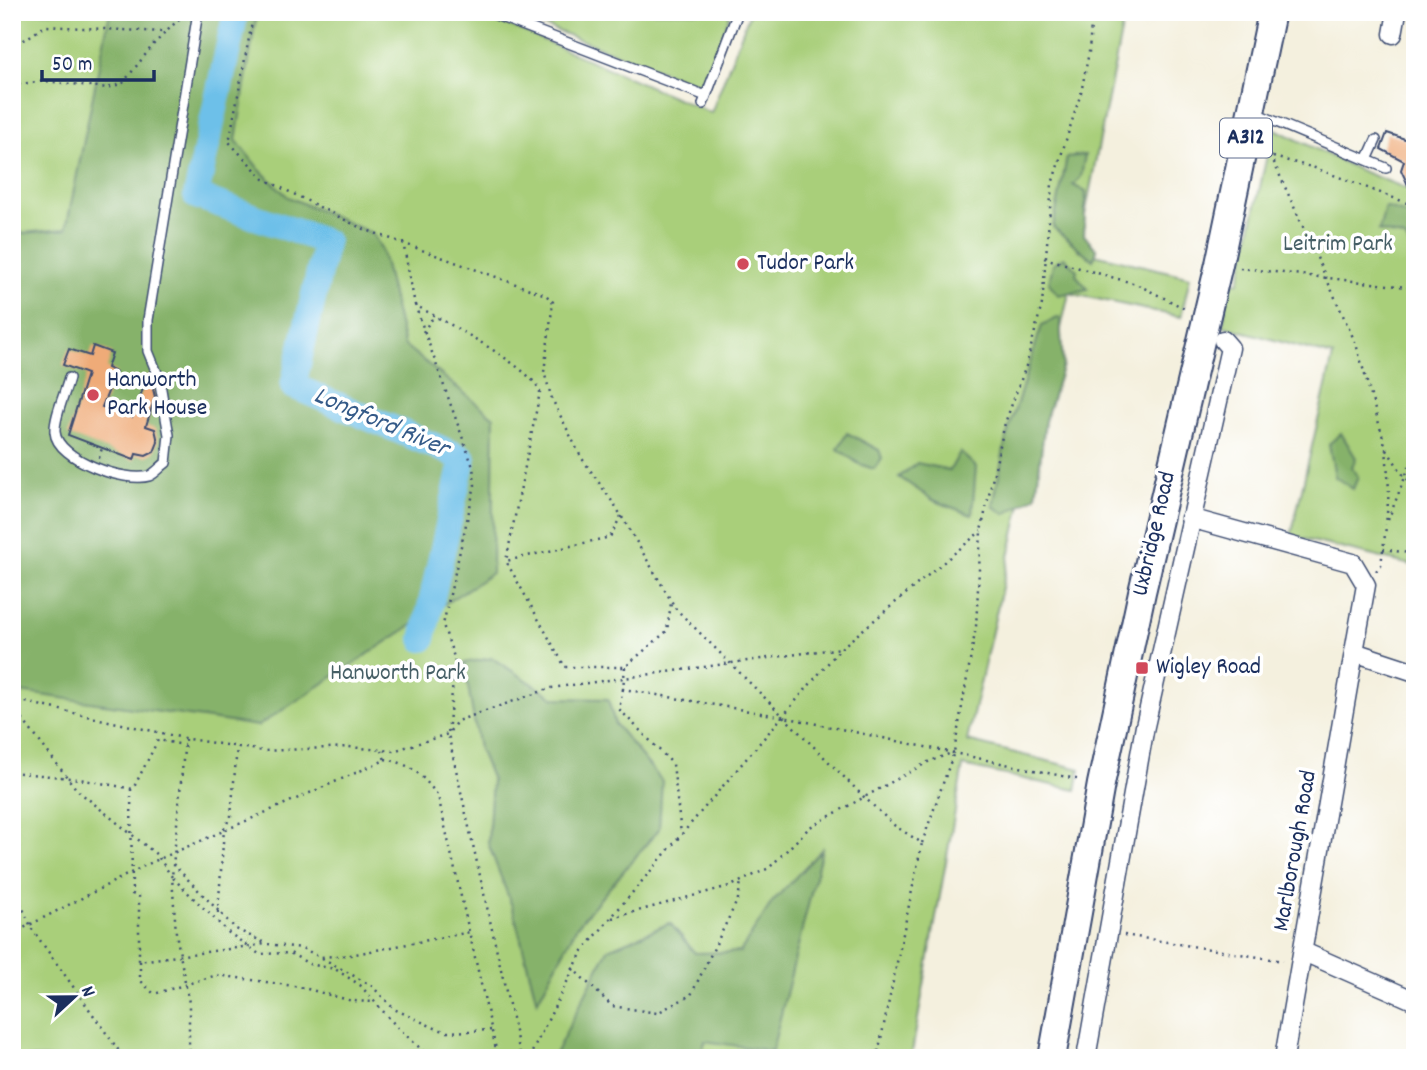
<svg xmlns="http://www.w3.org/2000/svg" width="1427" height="1070" font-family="Dekko,sans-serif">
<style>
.green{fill:#a9cf7a;stroke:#627f6c;stroke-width:2}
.forest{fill:#86b26a;stroke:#507064;stroke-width:2}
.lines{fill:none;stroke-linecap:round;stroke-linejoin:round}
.river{stroke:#6dc0e9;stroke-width:26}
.building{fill:#efab78}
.service-casing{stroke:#3c4c71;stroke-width:12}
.minor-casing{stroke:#3c4c71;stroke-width:21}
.primary-casing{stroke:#3c4c71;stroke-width:30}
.path{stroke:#3c4c71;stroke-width:2.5;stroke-dasharray:2 5;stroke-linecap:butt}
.service{stroke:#fff;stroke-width:9}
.minor{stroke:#fff;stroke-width:18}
.primary{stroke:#fff;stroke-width:26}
.poi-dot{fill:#d1495b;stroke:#fff;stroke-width:2.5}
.labels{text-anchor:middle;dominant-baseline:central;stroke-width:7;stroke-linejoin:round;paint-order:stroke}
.shield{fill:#fff;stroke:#5f6d8e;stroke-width:2}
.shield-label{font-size:23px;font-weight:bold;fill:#1b2f5e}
.park-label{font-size:24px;fill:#465f66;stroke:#fff}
.poi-label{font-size:24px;fill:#1b2f5e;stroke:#fff;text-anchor:start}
.street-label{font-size:24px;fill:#1b2f5e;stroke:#fff}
.water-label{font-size:26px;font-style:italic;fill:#345a88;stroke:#fff}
</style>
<rect width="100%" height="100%" fill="#fff"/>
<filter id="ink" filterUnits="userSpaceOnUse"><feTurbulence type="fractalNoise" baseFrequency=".0143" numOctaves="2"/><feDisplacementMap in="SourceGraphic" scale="14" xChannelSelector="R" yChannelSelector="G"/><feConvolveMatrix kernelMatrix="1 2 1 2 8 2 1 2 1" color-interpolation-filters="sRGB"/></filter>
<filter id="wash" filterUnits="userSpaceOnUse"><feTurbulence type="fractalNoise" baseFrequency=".00686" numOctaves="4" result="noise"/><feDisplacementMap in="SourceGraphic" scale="28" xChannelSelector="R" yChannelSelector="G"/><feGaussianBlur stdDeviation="1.57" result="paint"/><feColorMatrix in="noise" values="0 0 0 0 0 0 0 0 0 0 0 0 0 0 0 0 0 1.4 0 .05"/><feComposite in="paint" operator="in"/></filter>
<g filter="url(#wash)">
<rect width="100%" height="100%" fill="#f4f0de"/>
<path class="green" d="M12 12H478L711 113 750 12H1125L1078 250 1190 277 1181 317 1069 293 967 741 1080 769 1076 790 963 766 911 1058H12Z
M508 12H731L703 87Z
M1273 128 1359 170 1415 192V566L1291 536 1333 356 1223 326 1229 283 1239 282Z"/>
<path class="forest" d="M110 12H257L236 140 260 170 288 197 372 233 381 248 404 345 494 417 492 573 258 726 12 691V234L66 229Z
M1085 155 1081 177 1073 185 1086 192 1084 235 1097 250 1093 260 1053 227 1067 157Z
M1385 207 1415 217V255L1405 238 1379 231Z
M1064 257 1077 270 1076 275 1088 289 1058 295 1049 283 1053 264Z
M1060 317 1063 365 1045 421 1036 496 1005 514 993 506 1006 438 1042 325Z
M847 433 879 450 882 458 874 469 859 464 838 449Z
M1341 433 1356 458 1352 468 1358 477 1353 489 1335 477 1329 444Z
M960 452 976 467 972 515 933 500 899 477 917 463 950 470Z
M492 658 555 698 608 699 615 724 662 781 659 829 577 926 537 1002 513 909 488 843 492 780 479 749 464 663Z
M822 849 772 1051 705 1041 701 1058H553L608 949 670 923 695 953 740 952 772 902Z"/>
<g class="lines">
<path class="river" d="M236 12 196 196 326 242 293 386 463 458 423 639"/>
</g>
<g id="blocks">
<path class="building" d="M1387 133 1411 141 1415 135V200L1401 170 1404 161 1381 149Z
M93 346 112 353 107 368 116 372 102 407 132 417 149 373 155 397 146 426 155 429 158 442 154 452 146 456 136 454 134 460 68 435 87 374 63 365 69 349 90 356Z"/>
</g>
</g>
<g filter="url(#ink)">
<use href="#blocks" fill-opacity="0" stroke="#3c4c71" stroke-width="2"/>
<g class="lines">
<g class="service-casing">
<path id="service" d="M488 12 706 96
M703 104 738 12
M1255 113 1386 168
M1367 160 1376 140
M69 378C65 394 54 417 55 432 57 460 126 483 149 476 155 474 161 466 166 463L169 435 159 378 148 351V320L198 12"/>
</g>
<g class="minor-casing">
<path id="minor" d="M1393 34 1397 12
M1190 518 1353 563 1366 585 1354 652 1415 672
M1304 952 1415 1001
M1086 1058 1145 726 1230 348 1223 340
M1284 1058 1354 652"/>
</g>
<g class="primary-casing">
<path id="primary" d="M1052 1058 1101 784 1142 592 1219 264 1272 12"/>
</g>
<path class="path" d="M254 12 229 142 264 179 361 228 546 295 553 302 544 372 552 399 581 457 616 507 676 609 864 797 895 826 922 843 877 1058
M12 48 45 26 163 32
M12 85 44 81 108 88 123 83 153 45 186 12
M1264 154 1271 156 1356 344 1386 448 1389 490 1386 525
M1273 157 1315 168 1415 206
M403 242 415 305C440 319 534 368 540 392L506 561
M1044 258 1136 284 1188 310
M1240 268 1415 288
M415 305 473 467 475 485 443 625 455 660 448 734 521 1058
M423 332 431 320 438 318
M1387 450 1404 476 1415 486
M99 458 102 448
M621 516 610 537 506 561 565 667H625L667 631 671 603
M1388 520 1415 452
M1383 549 1415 554
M1376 571 1381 565 1386 527
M625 667 623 689 784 717 1081 780
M623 689 619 709 673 764 681 834
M12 699 188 739 264 751 349 747 393 751 448 734 457 721 551 688 841 648
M12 710 19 715 77 790 157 855 172 877 176 933 189 1003V1058
M12 719 22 718
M185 739 172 877 229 933 259 954 290 953 309 964 335 969 360 985 397 1027 431 1058
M385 759C412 764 422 775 438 796L498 1058
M12 772 79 779 133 789 158 740 184 745
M131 789 132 894 139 896V961L266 944
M922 843 954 752 976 627 981 531 1005 423 1026 366 1042 304 1052 184 1081 93 1089 52 1092 12
M173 864 236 929 267 944 302 948 320 957 350 955 470 932
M12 884 32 929 124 1058
M218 913 224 829 231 816 237 747
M612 918 733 885 769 868 810 827 928 762 954 752
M12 934 148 864 385 760 382 751
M1124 935 1283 961
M322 958 372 986 394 1009 435 1028 447 1032 492 1030
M140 961V980L154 994 217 975 300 987 352 1001 374 1002
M572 968 612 1006 657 1013 691 995 738 899 741 882
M529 1058 582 952 681 835 841 648 981 531"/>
<use href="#service" class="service"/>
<use href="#minor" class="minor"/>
<use href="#primary" class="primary"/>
</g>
</g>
<g class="poi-dot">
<circle cx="743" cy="264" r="7"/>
<circle cx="93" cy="395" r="7"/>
<rect x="1135" y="661" width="14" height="14" rx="3.5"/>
</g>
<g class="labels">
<rect class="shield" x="1220" y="118.5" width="52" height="39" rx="5"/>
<g class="shield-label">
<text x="1246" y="138">A312</text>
</g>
<g class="park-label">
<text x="1338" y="245">Leitrim Park</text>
<text x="398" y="674">Hanworth Park</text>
</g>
<g class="poi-label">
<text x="757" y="264">Tudor Park</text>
<text x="107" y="381">Hanworth<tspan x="107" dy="28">Park House</tspan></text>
<text x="1156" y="668">Wigley Road</text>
</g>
<g class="street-label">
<text transform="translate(1155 534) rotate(-77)">Uxbridge Road</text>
<text transform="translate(1296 851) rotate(-80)">Marlborough Road</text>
</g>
<g class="water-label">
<text transform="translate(381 423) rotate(23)">Longford River</text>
</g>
</g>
<rect width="1427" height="1070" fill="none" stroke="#fff" stroke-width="42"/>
<g transform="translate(74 997) rotate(68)" stroke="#ffffff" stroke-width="5" paint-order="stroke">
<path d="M0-5L12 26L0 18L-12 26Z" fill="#1b2f5e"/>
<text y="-10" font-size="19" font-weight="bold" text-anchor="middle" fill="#1b2f5e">N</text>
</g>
<path d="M42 70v10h112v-10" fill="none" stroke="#1b2f5e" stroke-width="3.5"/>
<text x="52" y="70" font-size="21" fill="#1b2f5e" stroke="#ffffff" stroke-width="5" paint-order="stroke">50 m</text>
</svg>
